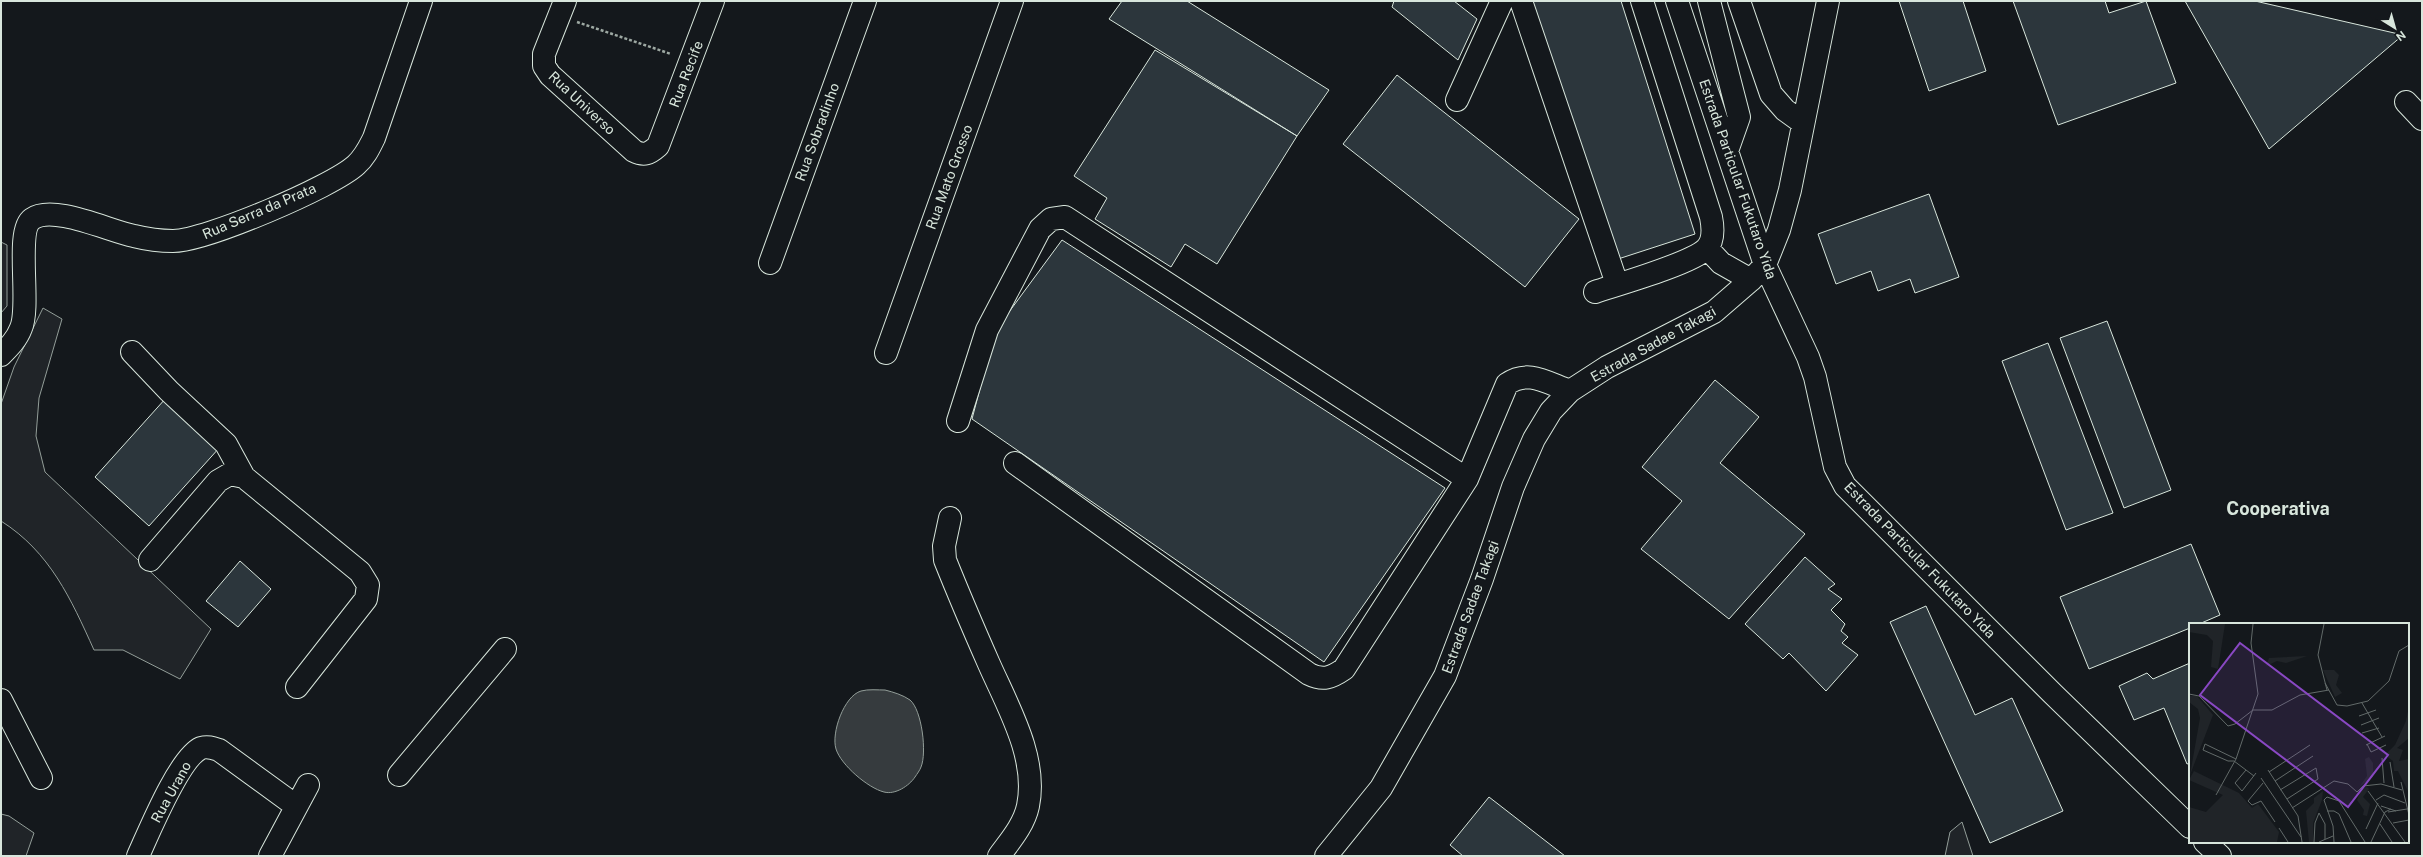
<svg xmlns="http://www.w3.org/2000/svg" width="2423" height="857" font-family="'Public Sans',sans-serif">
<style>
.green{fill:#202428;stroke:#939e99}
.water{fill:#363b3e;stroke:#939e99}
.building{fill:#2c363c;stroke:#d8e6dc}
.lines{fill:none;stroke-linecap:round;stroke-linejoin:round}
.minor-casing{stroke:#d8e6dc;stroke-width:24}
.path{stroke:#9da8a2;stroke-width:2.5;stroke-dasharray:3 2;stroke-linecap:butt}
.minor{stroke:#14181c;stroke-width:22}
.labels{text-anchor:middle;dominant-baseline:central;stroke-width:3;stroke-linejoin:round;paint-order:stroke}
.street-label{font-size:14px;fill:#d8e6dc;stroke:#14181c}
.district-label{font-size:18px;font-weight:bold;fill:#d8e6dc;stroke:#14181c}
.inset-road{fill:none;stroke:#626a69;stroke-width:1}
.view{fill:#8948c3;fill-opacity:0.15;stroke:#8948c3;stroke-width:2}
.inset-edge{fill:none;stroke:#d8e6dc;stroke-width:2}
</style>
<rect width="100%" height="100%" fill="#14181c"/>
<path class="green" d="M1 242 7 245V306L1 313Z
M43 308 62 319 39 398 36 436 45 472 211 629 180 679 123 650H94C71 599 50 552 1 521V404L14 367Z
M1 814 9 816 34 833 26 856H1Z
M1962 822 1973 856H1945L1950 832Z"/>
<path class="water" d="M885 690C893 692 903 695 910 700 922 710 927 753 921 767 920 770 917 774 915 777 909 786 895 795 884 792 868 788 841 765 836 749 831 733 844 696 861 691 868 689 878 690 885 690Z"/>
<path class="building" d="M1122 1H1187L1329 90 1297 136 1109 19Z
M1394 1H1454L1477 19 1458 60 1392 7Z
M1532 1H1621L1695 234 1615 260Z
M1899 1H1963L1986 71 1929 91Z
M2013 1H2105L2109 13 2146 1 2176 83 2058 125Z
M2185 1H2255L2403 35 2269 149Z
M1155 50 1297 136 1217 264 1185 244 1171 267 1095 219 1107 198 1074 176Z
M1397 75 1579 219 1525 287 1343 144Z
M1929 194 1959 277 1915 293 1910 279 1878 291 1871 271 1836 284 1818 234Z
M1062 240 1445 488 1324 662 972 419 995 331Z
M2107 321 2171 490 2124 508 2060 338Z
M2048 343 2113 513 2066 530 2002 361Z
M1715 380 1759 417 1720 463 1805 534 1729 619 1641 549 1682 501 1642 467Z
M166 398 220 447 149 526 95 477Z
M2191 544 2220 615 2199 624H2190V628L2089 669 2060 597Z
M1805 557 1835 584 1828 589 1842 599 1831 610 1845 624 1841 631 1848 637 1842 643 1858 655 1826 691 1789 653 1783 659 1745 624Z
M240 561 271 589 238 627 206 601Z
M1926 606 1975 715 2012 698 2063 811 1990 843 1890 622Z
M2190 663V763L2187 764 2164 708 2134 720 2119 686 2147 673 2153 679Z
M1489 797 1565 856H1463L1450 845Z"/>
<g class="lines">
<g class="minor-casing">
<path id="minor" d="M565 1 544 54V66L550 75 634 151C644 156 649 154 658 146L713 1
M1521 1 1617 284
M1677 1 1765 265 1808 357 1815 377 1835 467 1845 486 2053 694 2190 827
M1709 1 1739 117 1727 151
M1739 1 1771 94 1785 110 1803 123
M1457 100 1502 1
M2406 102 2422 119
M1707 248 1721 263 1751 280
M770 263 865 1
M1595 292C1619 284 1690 264 1706 249 1714 241 1713 227 1711 217L1642 1
M132 352 169 391 226 444 244 477
M886 353 1012 1
M1 355C9 347 17 339 21 328 31 305 15 231 32 219 53 204 109 231 134 236 146 239 160 241 173 241 205 241 332 187 356 165 365 157 369 148 374 138L421 1
M958 421 987 330 1040 229 1051 219 1065 217 1467 479 1507 384C1528 369 1547 383 1570 391
M1015 463 1309 674C1323 681 1331 678 1344 669L1467 479
M950 518 944 546 945 560C959 595 974 630 989 664 1008 707 1038 758 1028 806 1024 825 1010 841 999 856
M150 560 218 481 230 474 244 477 360 572 368 585 366 599 297 687
M1 700 41 778
M399 775 505 649
M2205 842 2220 856
M138 856C149 832 179 758 201 748 208 746 213 748 219 750L296 806
M270 856 308 785
M1326 856 1381 788 1445 676 1482 579 1513 487 1534 439 1551 411 1570 391 1607 367 1714 312 1751 280 1765 265 1779 230 1790 190 1828 1"/>
</g>
<path class="path" d="M577 22 671 54"/>
<use href="#minor" class="minor"/>
</g>
<g class="labels">
<g class="street-label">
<text transform="translate(686 74) rotate(-69)">Rua Recife</text>
<text transform="translate(582 103) rotate(43)">Rua Universo</text>
<text transform="translate(817 132) rotate(-70)">Rua Sobradinho</text>
<text transform="translate(949 177) rotate(-70)">Rua Mato Grosso</text>
<text transform="translate(1738 179) rotate(71)">Estrada Particular Fukutaro Yida</text>
<text transform="translate(259 211) rotate(-23)">Rua Serra da Prata</text>
<text transform="translate(1653 344) rotate(-29)">Estrada Sadae Takagi</text>
<text transform="translate(1920 560) rotate(46)">Estrada Particular Fukutaro Yida</text>
<text transform="translate(1470 607) rotate(-70)">Estrada Sadae Takagi</text>
<text transform="translate(171 792) rotate(-61)">Rua Urano</text>
</g>
<g class="district-label">
<text x="2278" y="508">Cooperativa</text>
</g>
</g>
<g transform="translate(2189 623)">
<rect width="220" height="220" fill="#14181c"/>
<path d="M0 1H36L29 46 22 44 24 18 18 12 0 9ZM118 33 97 40 88 38 77 43 80 35ZM134 47H145L150 52 147 62 153 70 146 74ZM0 73H8L24 92 1 152 11 95 9 86 0 79ZM220 83V115L208 125 214 127 210 138 220 136V170L209 148H205L204 138 196 132 206 122 217 98ZM180 134 184 140V154L171 163 178 153 176 136ZM5 148 50 170 63 185 69 181 90 209 88 219H0V184L17 189 34 172 0 157ZM178 164 180 166 174 174 181 181 178 193 174 192 175 187 168 177 173 165ZM134 168 133 177 124 200V219H120L117 188 125 180V175Z" fill="#202428"/>
<path class="inset-road" d="M135 1 129 32 138 67M136 60 148 82 158 83 179 78 200 58 210 28 220 22M0 71 10 73 39 103 46 101 64 87H83L111 72 140 67M173 80 193 114M170 93 187 87M172 102 190 95M173 110 190 105M178 121 182 129 197 122M177 122 196 113M193 135 195 160M45 138H39L14 127 16 121 47 136M45 138 65 153M201 139 205 164M57 147 46 160 53 168 67 150M79 147 109 193 113 219M80 149 121 122M72 155 112 214M86 158 124 133M212 159 220 192M74 160 59 178 63 182 72 178 86 199M91 167 127 145 129 156 98 176M179 168 216 219M27 172 47 136 69 71 62 20 64 1M187 177 195 172 216 180M192 183 207 188M103 185 145 158 159 161 168 169 174 163 192 161 213 167M138 188H145L150 191 162 219M199 189 218 186M204 200 220 197M191 201 203 219M90 205 99 219M177 206 189 180M125 219 126 200 130 190 136 201V216M130 219 144 213M145 219 144 203 135 177 138 174 150 178 176 219M182 219 196 189 202 186"/>
<path class="view" d="M51 20 199 132 159 184 11 72Z"/>
<rect width="220" height="220" class="inset-edge"/>
</g>
<rect width="2423" height="857" fill="none" stroke="#d8e6dc" stroke-width="4"/>
<g transform="translate(2395 28) rotate(143)" stroke="#14181c" stroke-width="3" paint-order="stroke">
<path d="M0-3L7 15L0 10L-7 15Z" fill="#d8e6dc"/>
<text y="-6" font-size="11" font-weight="bold" text-anchor="middle" fill="#d8e6dc">N</text>
</g>
</svg>
